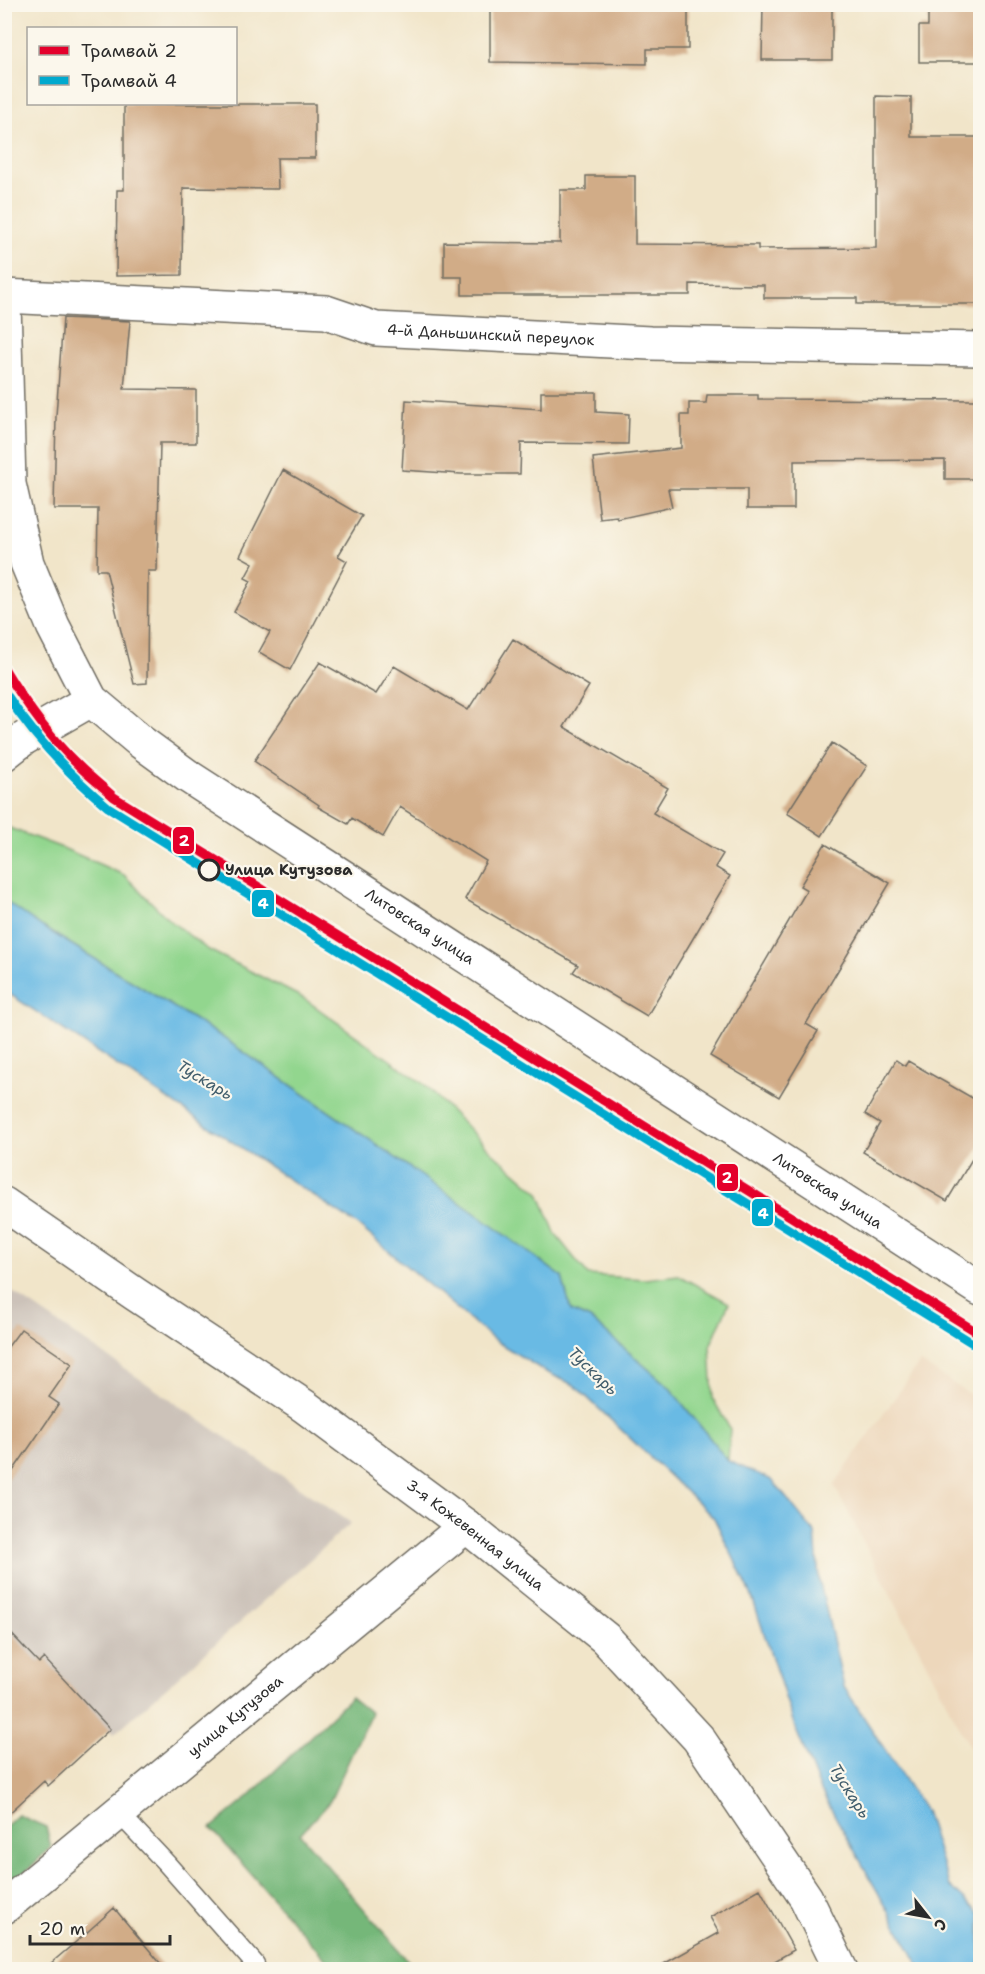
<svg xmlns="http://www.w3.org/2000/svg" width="985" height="1974" font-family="'Shantell Sans',sans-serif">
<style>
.built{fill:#edd7bb}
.industrial{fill:#ccc2b9}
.green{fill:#92d68e;stroke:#5e805c;stroke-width:1.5}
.forest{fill:#75b779;stroke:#507152;stroke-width:1.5}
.water{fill:#69bae4;stroke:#4a7288;stroke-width:1.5}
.building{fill:#d1ac87}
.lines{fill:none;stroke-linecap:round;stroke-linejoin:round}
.service-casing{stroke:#706c62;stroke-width:21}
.minor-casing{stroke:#706c62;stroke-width:36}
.primary-casing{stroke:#706c62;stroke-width:36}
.path{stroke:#706c62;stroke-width:4;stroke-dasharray:1.5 4.5;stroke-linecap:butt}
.service{stroke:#fff;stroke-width:18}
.minor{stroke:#fff;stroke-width:33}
.primary{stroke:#fff;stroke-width:33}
.tram-1-casing{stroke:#fbf7ec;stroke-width:14}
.tram-2-casing{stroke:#fbf7ec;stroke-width:14}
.tram-1{stroke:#e4002b;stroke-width:9}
.tram-2{stroke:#00a9ce;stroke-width:9}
.stop-dot{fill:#fbf7ec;stroke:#2b2b2b;stroke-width:3}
.labels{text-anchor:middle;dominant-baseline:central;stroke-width:4.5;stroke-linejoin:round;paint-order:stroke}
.street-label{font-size:15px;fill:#2b2b2b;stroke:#fbf7ec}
.stop-label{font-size:15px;font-weight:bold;fill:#2b2b2b;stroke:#fbf7ec;text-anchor:start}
.water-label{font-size:16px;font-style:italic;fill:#415d6c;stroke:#fbf7ec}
.line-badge{stroke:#fbf7ec;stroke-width:2}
.badge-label{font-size:16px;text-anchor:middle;font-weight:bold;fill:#fff}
</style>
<rect width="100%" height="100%" fill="#fbf7ec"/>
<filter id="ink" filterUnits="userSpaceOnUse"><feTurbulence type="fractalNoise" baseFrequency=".0167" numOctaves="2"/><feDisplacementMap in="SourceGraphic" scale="12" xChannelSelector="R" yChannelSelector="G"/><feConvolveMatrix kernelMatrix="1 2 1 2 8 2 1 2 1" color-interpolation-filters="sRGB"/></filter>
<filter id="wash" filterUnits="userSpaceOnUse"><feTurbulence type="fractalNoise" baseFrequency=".008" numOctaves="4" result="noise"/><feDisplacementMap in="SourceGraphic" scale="24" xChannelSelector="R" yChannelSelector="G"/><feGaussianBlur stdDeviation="1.35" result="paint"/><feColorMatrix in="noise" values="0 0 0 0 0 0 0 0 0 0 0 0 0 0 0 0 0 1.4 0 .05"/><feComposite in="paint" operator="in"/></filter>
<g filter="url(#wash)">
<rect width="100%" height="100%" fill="#f1e5c9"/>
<path class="built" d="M920 1362 980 1401V1767L834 1485Z"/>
<path class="industrial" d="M5 1287 351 1523 114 1734 109 1729 48 1786 43 1782 5 1818Z"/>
<path class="green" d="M4 826 65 849 124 875 168 919 207 949 303 998 425 1085 491 1151 539 1193 556 1235 588 1275 645 1279 678 1275 729 1303 710 1346 713 1399 730 1429 728 1461 669 1387 590 1319 571 1311 562 1277 472 1211 219 1035 43 927 5 901Z"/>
<path class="forest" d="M351 1697 371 1713 330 1801 300 1834 415 1969H334L211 1828 244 1801Z
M18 1815 46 1827 51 1847 5 1892V1827Z"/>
<path class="water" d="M5 901 43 927 219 1035 472 1211 562 1277 571 1311 590 1319 669 1387 728 1461 772 1480 815 1533 819 1579 844 1687 925 1811 949 1885 980 1914V1969H921L821 1791 796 1730 751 1594 714 1518 574 1385 546 1372 494 1340 359 1226 5 991Z"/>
<g id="blocks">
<path class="building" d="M508 4H688V49H647V64L490 62V10L508 9Z
M763 4H832V60H762Z
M928 4H981V62H919V26H928Z
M876 96 911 97V137H981V304H857V298H764V285L690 284V295H462V277H444V242L560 243V190H586V176H635V244L758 245V249L876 248Z
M124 104H315V158H277L278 189 183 188 182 275 116 276 117 190H124Z
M63 318 130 321 124 389 196 390V443H160L157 571H148L147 683 134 684 106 570H97L98 509H54L56 416Z
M541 392H596V412L629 414 628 444 521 443 520 474H461L402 470 406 400 541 409Z
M707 395H758V399L981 400V479H945V460L794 461V509H747V489H668L672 507 618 519 617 517 600 519 593 458 681 448V415H689V403H706Z
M283 470 362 516 338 556 347 561 290 670 259 652 270 632 234 612 251 581 245 578 253 563 240 556Z
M513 639 589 686 564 727 668 788 653 813 723 854 715 867 730 876 647 1016 573 972 578 965 465 899 486 861 400 807 383 837 352 818 348 824 318 807 319 805 254 761 320 662 376 694 394 666 468 710Z
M832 743 867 766 822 836 787 813Z
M825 844 890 883 806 1024 818 1031 779 1097 710 1056 807 890 800 886Z
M896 1060 905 1066 908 1061 981 1103V1144L947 1201 863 1152 880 1123 865 1114Z
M21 1329 72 1364 49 1397 59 1404 4 1484V1352Z
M4 1626 39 1663 44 1658 110 1729 48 1786 44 1781 4 1818Z
M760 1889 794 1950 759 1970H653L719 1933 710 1917Z
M114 1908 166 1970H43L84 1935Z"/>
</g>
</g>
<g filter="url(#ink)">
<use href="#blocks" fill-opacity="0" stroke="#706c62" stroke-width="1.5"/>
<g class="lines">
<g class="service-casing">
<path id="service" d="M118 1812 167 1864 255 1964"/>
</g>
<g class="minor-casing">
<g id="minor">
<path id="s1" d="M4 296 326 312 376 329 650 343 980 349"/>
<path d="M4 754 23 739 91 700"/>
<path id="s2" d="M4 1204 135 1294 304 1406 466 1526 605 1638 698 1738 806 1898 841 1970"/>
<path id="s3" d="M4 1907 466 1526"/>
</g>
</g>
<g class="primary-casing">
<g id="primary">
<path id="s4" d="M4 303 9 484 27 563 53 626 91 700 141 742 189 777 980 1289"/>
</g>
</g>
<path class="path" d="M314 1970 320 1964"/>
<use href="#service" class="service"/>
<use href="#minor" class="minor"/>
<use href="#primary" class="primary"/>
<g class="tram-1-casing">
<path id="tram-1" d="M4 668C25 703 49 737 79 766 90 777 102 786 114 797L980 1334"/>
</g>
<g class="tram-2-casing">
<path id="tram-2" d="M4 691C33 736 67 773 108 807L974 1344"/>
</g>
<use href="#tram-1" class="tram-1"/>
<use href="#tram-2" class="tram-2"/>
</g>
</g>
<circle class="stop-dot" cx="209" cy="870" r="10"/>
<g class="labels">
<g class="street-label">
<text stroke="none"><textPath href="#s1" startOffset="490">4-й Даньшинский переулок</textPath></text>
<text stroke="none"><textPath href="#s4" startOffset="813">Литовская улица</textPath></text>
<text stroke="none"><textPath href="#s4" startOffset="1299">Литовская улица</textPath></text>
<text stroke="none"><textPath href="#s2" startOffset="576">3-я Кожевенная улица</textPath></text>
<text stroke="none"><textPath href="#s3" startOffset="300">улица Кутузова</textPath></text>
</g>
<g class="stop-label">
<text x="225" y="870">Улица Кутузова</text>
</g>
<g class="water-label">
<text transform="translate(205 1080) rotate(31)">Тускарь</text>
<text transform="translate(593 1371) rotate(44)">Тускарь</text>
<text transform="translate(850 1791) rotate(58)">Тускарь</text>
</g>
</g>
<g class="line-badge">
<rect x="172" y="826" width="23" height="29" rx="6" fill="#e4002b"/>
<rect x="251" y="889" width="24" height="29" rx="6" fill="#00a9ce"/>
<rect x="716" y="1163" width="23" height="29" rx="6" fill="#e4002b"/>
<rect x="751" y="1198" width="23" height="29" rx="6" fill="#00a9ce"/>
</g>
<g class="badge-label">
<text x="184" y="846">2</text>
<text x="263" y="909">4</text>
<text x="727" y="1183">2</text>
<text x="763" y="1219">4</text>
</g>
<rect width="985" height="1974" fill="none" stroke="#fbf7ec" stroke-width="24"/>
<rect x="27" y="27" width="210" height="78" fill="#fbf7ec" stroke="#a8a59f" stroke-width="1.5"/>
<rect x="39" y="46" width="30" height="9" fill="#e4002b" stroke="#a8a59f" stroke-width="1.5"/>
<text x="81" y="57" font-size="18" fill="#2b2b2b">Трамвай 2</text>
<rect x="39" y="76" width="30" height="9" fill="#00a9ce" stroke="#a8a59f" stroke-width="1.5"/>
<text x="81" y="87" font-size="18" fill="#2b2b2b">Трамвай 4</text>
<g transform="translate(928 1917) rotate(121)" stroke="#fbf7ec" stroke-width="4.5" paint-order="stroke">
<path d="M0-4.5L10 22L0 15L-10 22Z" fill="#2b2b2b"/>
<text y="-9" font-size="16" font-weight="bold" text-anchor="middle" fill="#2b2b2b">С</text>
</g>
<path d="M30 1935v9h140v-9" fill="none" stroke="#2b2b2b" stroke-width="3"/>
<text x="39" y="1935" font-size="18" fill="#2b2b2b" stroke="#fbf7ec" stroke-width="4.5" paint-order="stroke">20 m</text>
</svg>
